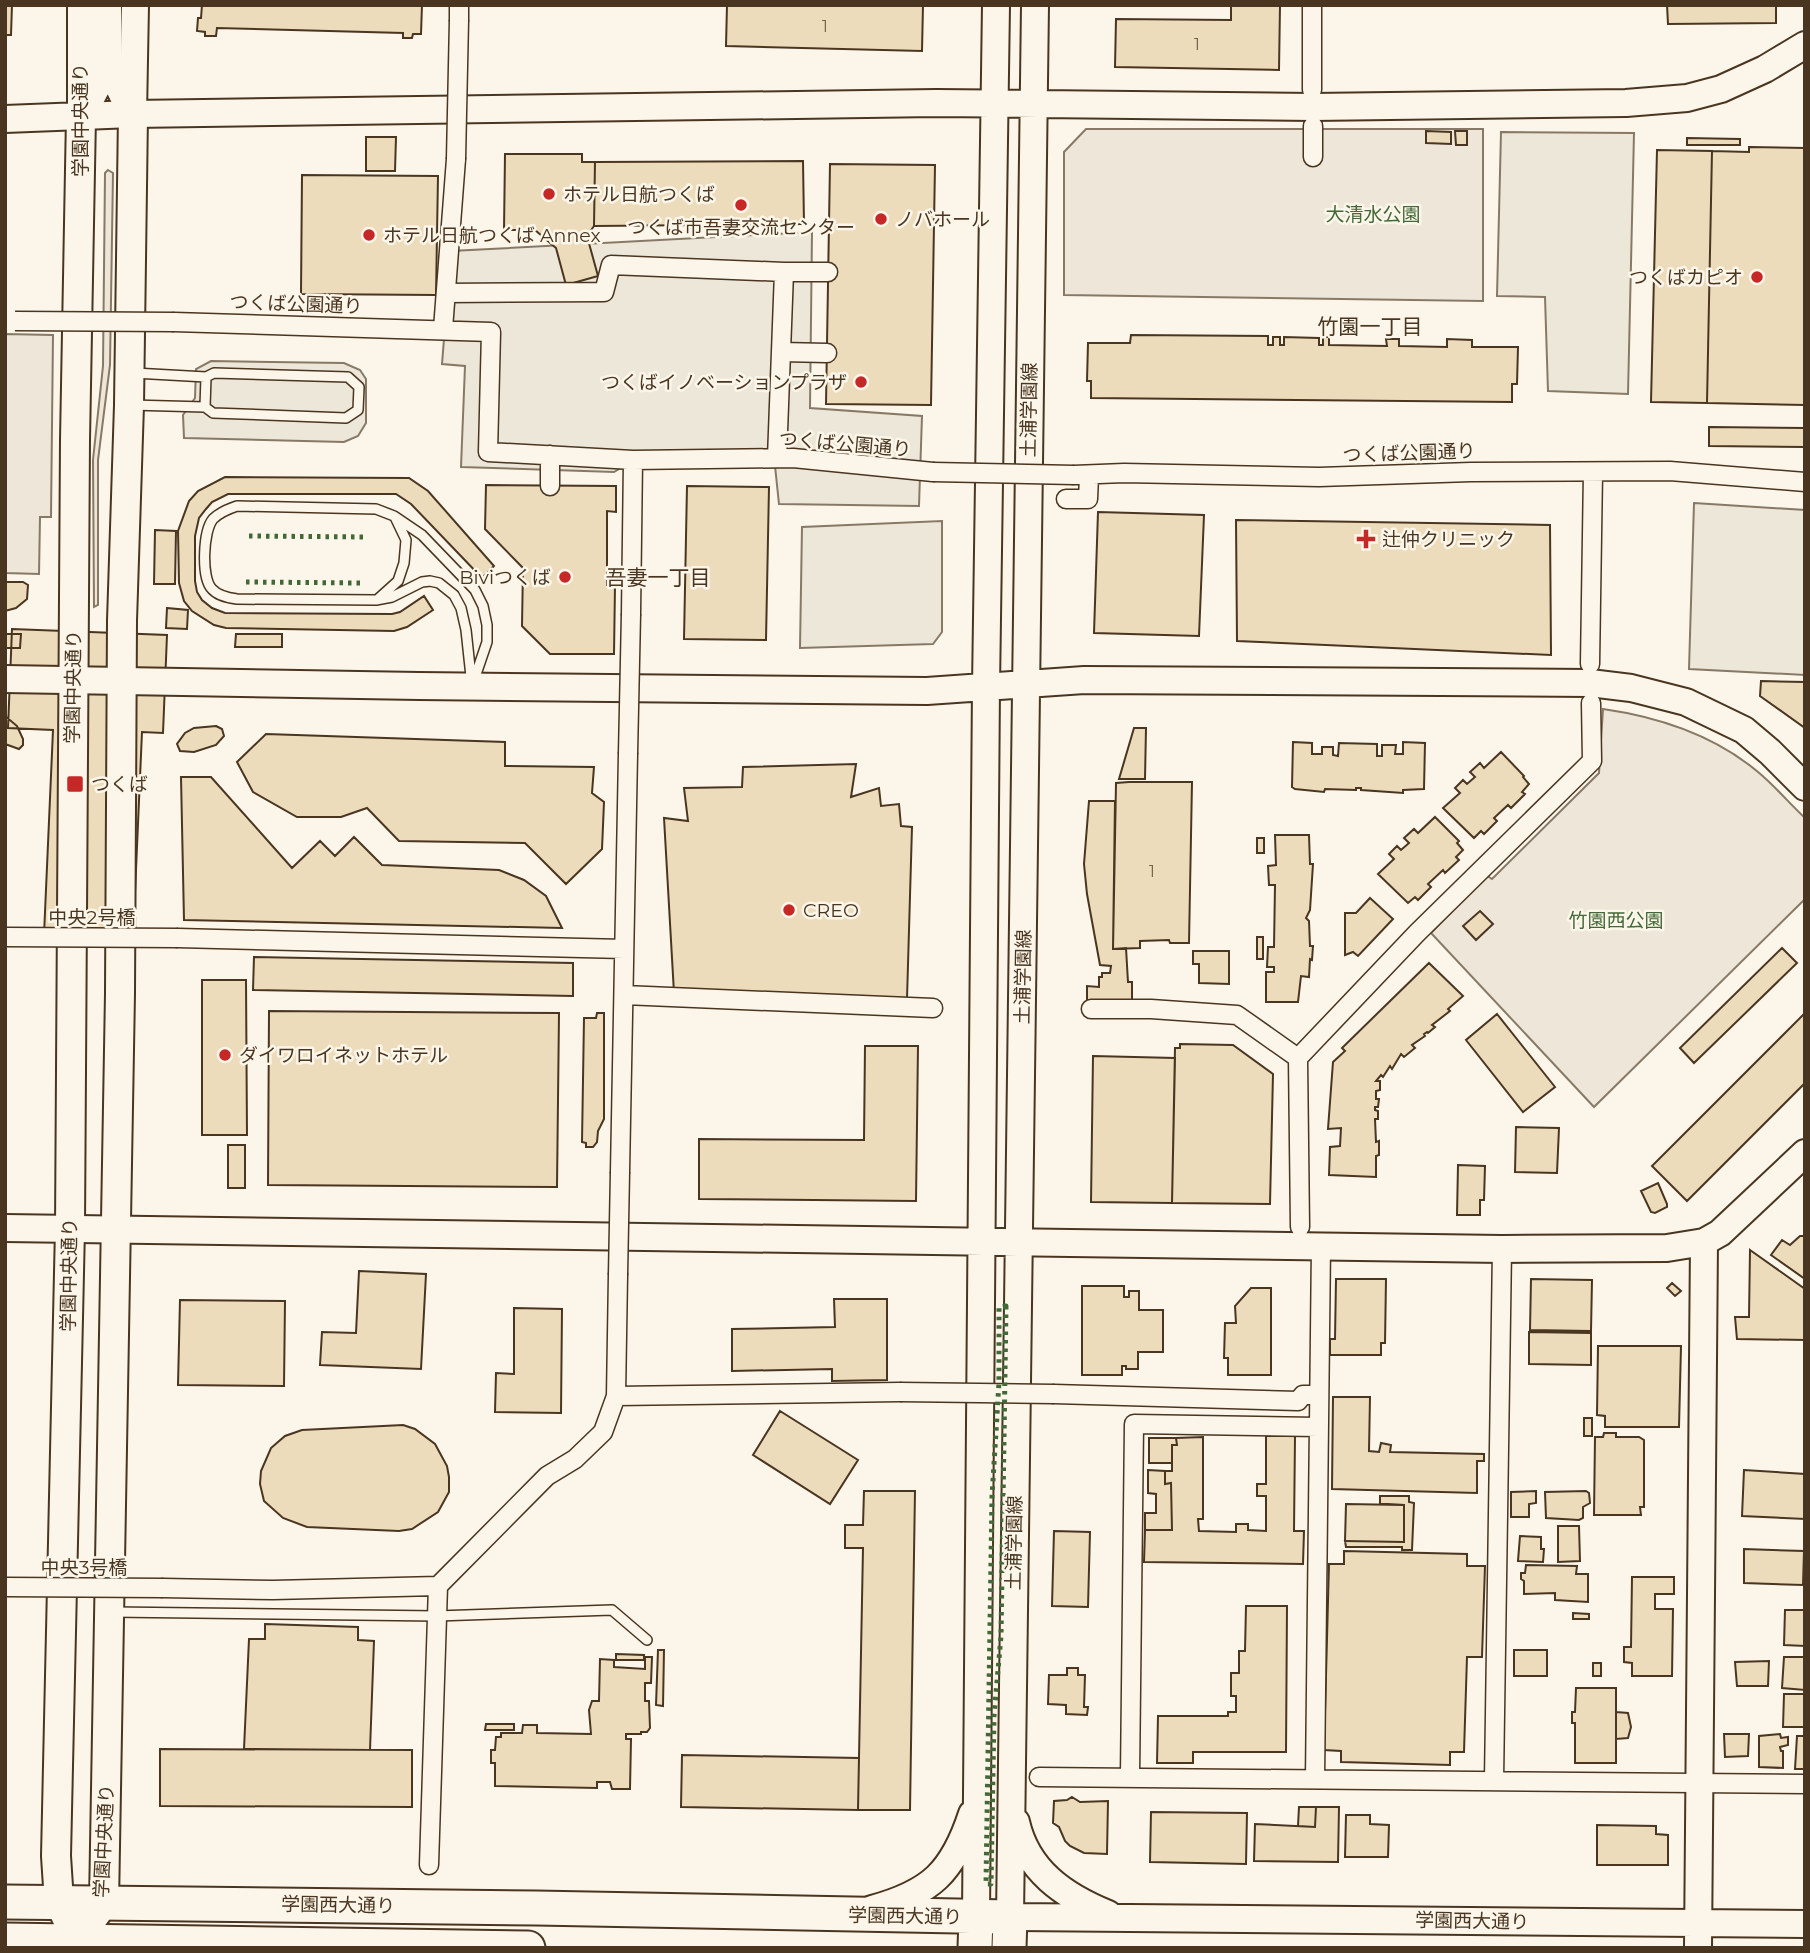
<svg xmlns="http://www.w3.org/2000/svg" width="1810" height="1953" font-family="Montserrat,'Noto Sans JP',sans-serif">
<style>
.green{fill:#ede6d9;stroke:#887966;stroke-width:2}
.parking{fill:#ede7d9;stroke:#887966;stroke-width:2}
.building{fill:#ecdcbc;stroke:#4a3520;stroke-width:2}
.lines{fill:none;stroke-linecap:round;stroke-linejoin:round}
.lane-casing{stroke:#4a3520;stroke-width:12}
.street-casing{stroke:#4a3520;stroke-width:21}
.secondary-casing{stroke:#4a3520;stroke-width:30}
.primary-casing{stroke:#4a3520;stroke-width:32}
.highway-casing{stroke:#4a3520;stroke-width:37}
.lane{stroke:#fbf6e9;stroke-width:9}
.street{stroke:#fbf6e9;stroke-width:18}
.secondary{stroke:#fbf6e9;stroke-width:26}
.primary{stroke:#fbf6e9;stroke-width:28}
.highway{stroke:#fbf6e9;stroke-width:33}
.street-bridge-casing{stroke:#4a3520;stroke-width:21;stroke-linecap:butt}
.street-bridge{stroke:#fbf6e9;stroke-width:18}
.hedge{stroke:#436837;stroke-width:5;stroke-dasharray:3.5 5;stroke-linecap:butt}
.poi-dot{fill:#c62828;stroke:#fbf6e9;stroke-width:2.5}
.labels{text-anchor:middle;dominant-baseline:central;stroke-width:5;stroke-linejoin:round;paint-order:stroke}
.number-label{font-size:16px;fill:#725f47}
.street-label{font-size:19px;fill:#4a3520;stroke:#fbf6e9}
.poi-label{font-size:19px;fill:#4a3520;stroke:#fbf6e9;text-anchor:start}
.park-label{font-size:19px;fill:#436837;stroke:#fbf6e9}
.neighbourhood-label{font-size:21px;fill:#4a3520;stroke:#fbf6e9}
</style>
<rect width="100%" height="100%" fill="#fbf6e9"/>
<path class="green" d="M1086 129H1483V301L1064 295V152Z
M108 170 113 173 110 365 98 460V605L94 607 93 460 103 366 105 173Z
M5 334 53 335 51 517H40L39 574 5 573Z
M1603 709C1659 717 1714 735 1758 772 1775 786 1789 803 1805 818V899L1594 1107 1431 933 1486 875 1492 879 1599 773Z"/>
<path class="parking" d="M1501 132 1634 133 1628 394 1548 391 1545 297 1497 296Z
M812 232 810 408 922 416 919 506 779 504 775 466 634 460 614 472 461 467 465 366 442 364 451 251Z
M211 361 344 363 360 370 366 379V423L358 436 344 442 184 438 183 415 195 398 196 369Z
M1694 503 1805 510V675L1689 669Z
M942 521V632L933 644 800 648 802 527Z"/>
<path class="building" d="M5 5H12L11 35H5Z
M202 5H422L421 34H413L412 38H403V33L217 28 216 36H205V32L197 31 198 18H201Z
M727 5H923L922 51 726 46Z
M1231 5H1280L1279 70 1115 67 1116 19 1231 20Z
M1667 5H1776V23L1668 24Z
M1426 131 1451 132V144L1426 143Z
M1455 131H1467V145H1456Z
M366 137H396L395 171H366Z
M1687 138 1740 139V145H1687Z
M1749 147 1805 148V405L1707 403 1712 151 1749 152Z
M1657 150 1712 151 1707 403 1651 402Z
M505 154H582V162H595L594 226 587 236 598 276 566 285 556 248 535 230H504Z
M803 161 804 224 594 226 595 162Z
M830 164 935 165 931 405 826 404Z
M302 175 438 176 436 295 301 294Z
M1131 335 1268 336V345H1273V337H1280V345H1284V337L1319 338V345H1323V337H1329V345L1387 346 1386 339H1399V346L1447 347V339L1472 340V347H1518L1517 384H1512V402L1091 398V381H1087L1088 343H1130Z
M1709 427 1805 428V447L1709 446Z
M225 477 409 478 428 491 494 566 482 578 411 504 396 494H228L212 502 206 509 199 518 195 536V581L197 592 202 600 212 608 225 613 392 614 400 612 424 596 433 610 407 627 394 631 226 628 214 625 192 611 184 601 179 583 178 531 189 501 198 491Z
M486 485 616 486V512L607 511V585H615L614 654H550L522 626 523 568 485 529Z
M687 486 769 487 766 640 684 639Z
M1098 512 1204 515 1199 636 1094 633Z
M1236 520 1550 525 1551 655 1237 641Z
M155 530 176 531 175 584H154Z
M5 582H23L28 585 27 599 16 608 5 611Z
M167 608 188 610 187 629 166 628Z
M12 629 167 635 163 733 142 732 133 938 44 935 53 730 8 728Z
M5 634H21L20 648H5Z
M236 634H282V647H235Z
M1761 681 1805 682V728L1760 696Z
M5 716 17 726 23 739V745L19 749 5 744Z
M216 726 222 729 224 736 216 745 194 752 180 751 177 744 185 733 194 728Z
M1134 728H1146L1145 779H1119Z
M266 734 505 742V766L594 767 592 793 604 802 602 849 566 884 525 843 399 841 367 808 341 817H297L253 792 237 762Z
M1293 742 1312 743V754H1322V747H1333V755L1338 756 1339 743 1377 744V756H1382V745H1396L1395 754H1403V742L1425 743 1424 789 1403 790V793L1361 790V788H1356V790L1325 789 1324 792 1295 789 1292 787Z
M1501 752 1524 776 1523 777 1529 784 1522 792 1525 794 1511 808 1508 805 1494 818 1497 821 1484 834 1481 831 1474 838 1443 808 1460 793 1455 788 1463 780 1467 784 1475 777 1470 772 1480 763 1484 768Z
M856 764 851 797 879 788 881 806 899 804 901 826 912 827 907 999 674 993 664 818 688 821 684 788 742 787 743 767Z
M181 777H211L292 868 320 841 335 856 354 837 382 865 499 870 524 880 546 896 562 928 184 920Z
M1129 782H1192L1189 943H1170L1169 940 1140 941V948L1113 949 1116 783Z
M1089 801H1115L1113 949 1126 948 1128 982H1132V1001L1087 1000V986L1099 987V977H1102V973H1110L1111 966 1100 965 1087 894 1084 864Z
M1435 817 1459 841 1457 843 1463 850 1456 857 1459 860 1445 873 1443 870 1428 884 1431 887 1418 900 1415 897 1408 903 1378 874 1394 859 1389 854 1397 846 1401 850 1409 843 1404 838 1414 829 1418 833Z
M1275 835H1309L1310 864H1313L1310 910 1306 918 1309 921 1310 946H1313L1312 960 1310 959 1309 977 1301 976 1298 1002H1266V972H1274V967H1267L1268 947H1274L1275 885H1269L1268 866 1276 865Z
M1257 838H1264V853H1257Z
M1370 898 1393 919 1358 956 1353 952 1345 955V913H1356Z
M1480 911 1493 924 1476 940 1463 926Z
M1257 937H1263V959H1257Z
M1782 948 1797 963 1694 1063 1680 1048Z
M1193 951H1229V984L1199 983V964H1193Z
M254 957 573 963V996L253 990Z
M1429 963 1463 996 1448 1009 1450 1011 1432 1025 1435 1027 1428 1033 1427 1032 1424 1034 1425 1036 1412 1045 1415 1048 1404 1057 1401 1054 1392 1069 1390 1066 1383 1077 1381 1075 1376 1081H1380V1090L1376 1091V1099H1379L1378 1107H1375V1110L1378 1111V1119H1375L1376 1142 1379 1141V1155L1376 1156V1177L1329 1175 1330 1147 1340 1146 1341 1128 1328 1129 1333 1062 1345 1051 1342 1048Z
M202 980H246L247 1135H202Z
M269 1011 559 1013 557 1187 268 1185Z
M597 1013H604V1119L598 1131 597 1142 593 1147H586V1143L582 1142 584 1018H596Z
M1805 1013V1083L1687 1201 1652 1166Z
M1497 1014 1555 1087 1523 1112 1466 1040Z
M1180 1044 1233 1045 1273 1074 1270 1204 1172 1203 1175 1048H1180Z
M865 1046H918L916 1201 699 1199V1139L864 1140Z
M1093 1056 1175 1058 1172 1203 1091 1202Z
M1516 1127 1559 1128 1557 1173 1515 1172Z
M228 1145H245V1188H228Z
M1458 1165 1485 1166 1484 1200H1480V1215H1457Z
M1658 1183 1667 1204V1207L1655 1213 1651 1212 1641 1191Z
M1800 1236H1805V1279L1771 1255 1782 1240 1790 1245Z
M1750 1250 1805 1289V1340L1737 1339 1735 1317H1749Z
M359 1271 426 1274 421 1369 320 1365 322 1332 356 1333Z
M1336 1279H1386L1385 1343H1381V1355H1330V1339H1335Z
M1531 1279 1592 1280 1591 1331 1530 1330Z
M1672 1283 1681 1291 1675 1296 1667 1288Z
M1082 1286H1124V1297H1129V1291H1139V1310H1163V1352H1138V1369H1126V1366H1122V1375H1082Z
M1251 1288H1271V1375H1228V1358H1224L1225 1323H1236L1235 1306Z
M834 1299H887V1380L832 1381V1369L732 1371V1329L835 1327Z
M180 1300 285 1301 284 1386 178 1385Z
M514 1308 562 1309 561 1413 495 1412 496 1373 514 1374Z
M1529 1332 1591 1333V1365L1529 1364Z
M1598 1346H1681L1679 1427H1605V1416L1597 1415Z
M1333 1397H1370L1369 1451 1379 1452 1381 1443 1391 1445 1390 1452 1484 1454V1461H1477V1493L1332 1489Z
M780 1411 858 1460 830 1504 753 1455Z
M1584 1418H1592V1436H1584Z
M403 1425 415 1429 435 1444 447 1466 449 1477V1492L438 1512 412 1529 399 1531 307 1527 283 1518 264 1501 260 1484 261 1471 271 1448 285 1436 302 1430Z
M1604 1433H1616V1437H1639L1644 1440V1507H1640L1641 1515H1594L1595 1437H1603Z
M1266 1436H1295L1294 1531H1304L1303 1564 1144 1562 1145 1530H1172L1171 1483 1165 1484V1471H1172V1445H1177L1176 1438 1203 1437V1519H1198L1199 1531 1236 1532V1524H1248V1530L1266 1531V1496H1257V1484H1266Z
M1149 1438H1176L1177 1445H1172V1463H1149Z
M1148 1470 1165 1471V1484L1171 1483 1172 1530H1145V1513H1156V1494L1148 1493Z
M1744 1470 1805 1474V1519L1742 1516Z
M864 1491H915L910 1810H858L863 1548H845V1525H863Z
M1536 1491V1503L1529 1504V1517H1511V1492Z
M1586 1491 1589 1493 1590 1503 1583 1507V1518L1579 1520 1546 1518 1545 1492Z
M1380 1496H1409V1502L1414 1503 1412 1550H1402V1547H1346L1345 1541 1404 1542V1505L1380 1504Z
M1346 1504 1404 1505V1542L1345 1541Z
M1558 1526H1579L1580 1561 1558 1562Z
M1054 1531 1090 1532 1088 1607 1052 1606Z
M1520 1536 1541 1537V1549H1544L1543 1562 1518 1561Z
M1744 1549 1804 1551 1803 1585 1744 1583Z
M1344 1551 1467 1554V1566H1485L1482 1657H1467L1464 1752H1450V1765L1341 1762V1751L1324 1750 1329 1564H1344Z
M1526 1565 1577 1566 1576 1574H1588V1602L1555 1600V1593L1524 1594V1581L1521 1579V1573H1525Z
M1632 1577H1674V1594H1655V1609H1673L1672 1676H1632V1663L1624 1662V1647H1631Z
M1246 1606H1287L1286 1752H1193V1763H1157L1158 1716H1228V1712H1236V1696H1231V1673H1239V1651H1245Z
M1785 1610H1805V1646L1784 1645Z
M1573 1613 1589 1614V1619H1573Z
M265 1624 358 1627V1640L374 1641 370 1750 244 1749 249 1639H265Z
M658 1650H664L663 1706 656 1705Z
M1514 1650H1547V1676H1514Z
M616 1654 644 1655V1660H616Z
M645 1657H652L651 1683H645V1701H649L650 1728 647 1732H641V1734H626V1739H631L630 1789H612L610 1782H597V1788L495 1786V1763H491V1750H495L496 1737H501V1733H522L523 1725H537V1733L591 1734 589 1710 592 1701H599L600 1659 614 1660V1667L645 1669Z
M1784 1657H1805V1690L1782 1688Z
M1769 1661 1768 1686H1737L1735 1662Z
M1593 1663H1601V1676H1593Z
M1067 1668H1078V1675H1085L1084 1707H1088L1087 1715 1066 1714V1705L1048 1704 1049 1675H1067Z
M1576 1688H1616V1763H1575V1723H1572V1712H1575Z
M1784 1694H1805V1727H1783Z
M1616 1712 1628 1713 1631 1727 1628 1738 1616 1739Z
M486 1724H514V1730H485Z
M1724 1734H1749L1748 1756 1725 1757Z
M1780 1734 1781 1738 1788 1737V1745L1780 1747 1781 1751H1783V1768L1759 1767V1736Z
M1797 1736H1805V1769H1795Z
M160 1749 412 1750V1807L160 1806Z
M682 1755 859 1758 858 1810 681 1807Z
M1072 1797 1080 1802 1108 1801 1107 1854 1084 1853 1070 1846 1065 1841 1059 1827 1053 1823 1054 1801 1067 1800Z
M1299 1807H1316L1315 1827 1298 1826Z
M1316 1807H1339L1338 1862 1254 1861 1255 1824 1315 1827Z
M1151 1812 1247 1813 1246 1864 1150 1862Z
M1346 1815H1370V1824L1389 1825 1388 1857H1345Z
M1597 1825 1656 1826V1834L1668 1835V1865H1597Z"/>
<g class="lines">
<g class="lane-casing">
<path id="lane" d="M131 405 205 407 213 413 346 418 358 410 359 387 348 377 214 373 206 377 134 373
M205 407 206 377
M237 506 376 509 394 516 422 535 475 590 483 606 487 625V642L472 686 466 630 461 608 454 595 439 583 430 581 422 582 392 597 376 600 237 599C229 598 218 596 212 589 201 578 203 531 213 519 220 512 228 509 237 506Z
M378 599 398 581 404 563 406 540 395 517
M112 1612 437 1616 612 1610 647 1640"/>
</g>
<g class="street-casing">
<path id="street" d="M1312 5V90
M459 20V5
M1313 126V157
M446 293 604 292 611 265 784 272
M174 322 491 332 488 452 633 460 793 458 933 472
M443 329 456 159
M781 352 827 353
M550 455V486
M777 458 784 272H828
M1074 475 1124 473 1319 477 1471 472 1670 471 1805 482
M1066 499H1088L1089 476
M631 614 633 460
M1590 664 1593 472
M178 938 624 949
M624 995 933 1008
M1091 1009H1151L1237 1015 1298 1058 1300 1227
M1298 1058 1417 933 1592 761 1591 703
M620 1172 628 754
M1054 1394 1298 1401 1303 1395H1319
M616 1396 618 1275
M163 1588 273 1590 438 1586 547 1476 575 1459 603 1432 616 1396 900 1392
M1130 1776 1134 1424 1318 1427
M1039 1777 1805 1784
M1315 1779 1321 1245
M1494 1780 1502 1249
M429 1865 438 1586"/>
</g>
<g class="secondary-casing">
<path id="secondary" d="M81 5V116
M1035 5 1010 1917 1805 1924
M133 114 135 5
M5 119 133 114 936 103 1313 107 1626 103 1687 98 1721 89 1765 69 1805 45
M5 679 419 686 927 691 1084 680 1590 683 1631 688 1686 702 1744 730 1770 752 1805 787
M5 1228 1502 1249 1667 1248 1704 1242 1720 1233 1805 1153
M1016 1822C1027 1871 1064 1896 1108 1914
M872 1909C931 1893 953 1872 972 1814
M976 1917 986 687 996 5
M1698 1948 1704 1242"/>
</g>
<g class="primary-casing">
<path id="primary" d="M107 5 108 63 133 114 129 405 122 621 120 993 104 1903 77 1940 59 1902 56 1856 70 1228 75 440 81 116 108 63"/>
</g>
<g class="highway-casing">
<path id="highway" d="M5 1902 536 1908 1010 1917 1009 1948
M5 1940 528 1948
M975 1948 976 1917"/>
</g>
<use href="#lane" class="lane"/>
<use href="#street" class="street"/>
<use href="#secondary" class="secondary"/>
<use href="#primary" class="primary"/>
<use href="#highway" class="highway"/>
<g class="street-bridge-casing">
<path id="street-bridge" d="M456 159 459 20
M15 321 174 322
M933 472 1074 475
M628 754 631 614
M5 937 178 938
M618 1275 620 1172
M900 1392 1054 1394
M5 1587 163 1588"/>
</g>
<use href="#street-bridge" class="street-bridge"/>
<path class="hedge" d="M249 536 367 537
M246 582 362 583
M1006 1306 1001 1636 994 1716 991 1884H986L992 1497 999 1382V1307Z"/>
</g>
<g class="poi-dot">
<circle cx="549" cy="194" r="7"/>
<circle cx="741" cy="205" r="7"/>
<circle cx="881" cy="219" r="7"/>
<circle cx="369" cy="235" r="7"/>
<circle cx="1757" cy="277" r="7"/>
<circle cx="861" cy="382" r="7"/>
<path d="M1362.5 528.5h7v7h7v7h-7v7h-7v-7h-7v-7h7z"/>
<circle cx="565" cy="577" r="7"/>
<rect x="66" y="775" width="18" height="18" rx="3.5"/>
<circle cx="789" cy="910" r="7"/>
<circle cx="225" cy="1055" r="7"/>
</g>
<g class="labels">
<g class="number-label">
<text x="825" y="26">1</text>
<text x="1197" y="44">1</text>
<text x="1152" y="871">1</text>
</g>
<g class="street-label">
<text transform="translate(80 120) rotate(-90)">学園中央通り</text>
<text transform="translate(296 304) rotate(2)">つくば公園通り</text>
<text transform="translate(1029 410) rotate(-89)">土浦学園線</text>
<text transform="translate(845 444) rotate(5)">つくば公園通り</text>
<text transform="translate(1409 453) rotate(-2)">つくば公園通り</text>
<text transform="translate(73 687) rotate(-89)">学園中央通り</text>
<text x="92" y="917">中央2号橋</text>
<text transform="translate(1023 977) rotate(-89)">土浦学園線</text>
<text transform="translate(69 1275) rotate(-89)">学園中央通り</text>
<text transform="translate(1014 1543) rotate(-89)">土浦学園線</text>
<text x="84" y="1567">中央3号橋</text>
<text transform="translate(104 1841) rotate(-87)">学園中央通り</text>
<text transform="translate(338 1905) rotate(1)">学園西大通り</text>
<text transform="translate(905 1916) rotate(1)">学園西大通り</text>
<text transform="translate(1472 1921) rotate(1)">学園西大通り</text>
</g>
<g class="poi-label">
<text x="563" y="194">ホテル日航つくば</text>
<text x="895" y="219">ノバホール</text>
<text x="741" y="227" text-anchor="middle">つくば市吾妻交流センター</text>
<text x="383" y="235">ホテル日航つくば Annex</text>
<text x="1743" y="277" text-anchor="end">つくばカピオ</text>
<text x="847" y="382" text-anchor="end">つくばイノベーションプラザ</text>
<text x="1382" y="539">辻仲クリニック</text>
<text x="551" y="577" text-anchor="end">Biviつくば</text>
<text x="91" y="784">つくば</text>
<text x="803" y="910">CREO</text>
<text x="239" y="1055">ダイワロイネットホテル</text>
</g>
<g class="park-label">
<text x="1373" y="214">大清水公園</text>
<text x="1616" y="920">竹園西公園</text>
</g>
<g class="neighbourhood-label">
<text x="1370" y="326">竹園一丁目</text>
<text x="658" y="577">吾妻一丁目</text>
</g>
</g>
<rect width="1810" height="1953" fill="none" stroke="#4a3520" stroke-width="14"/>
</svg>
